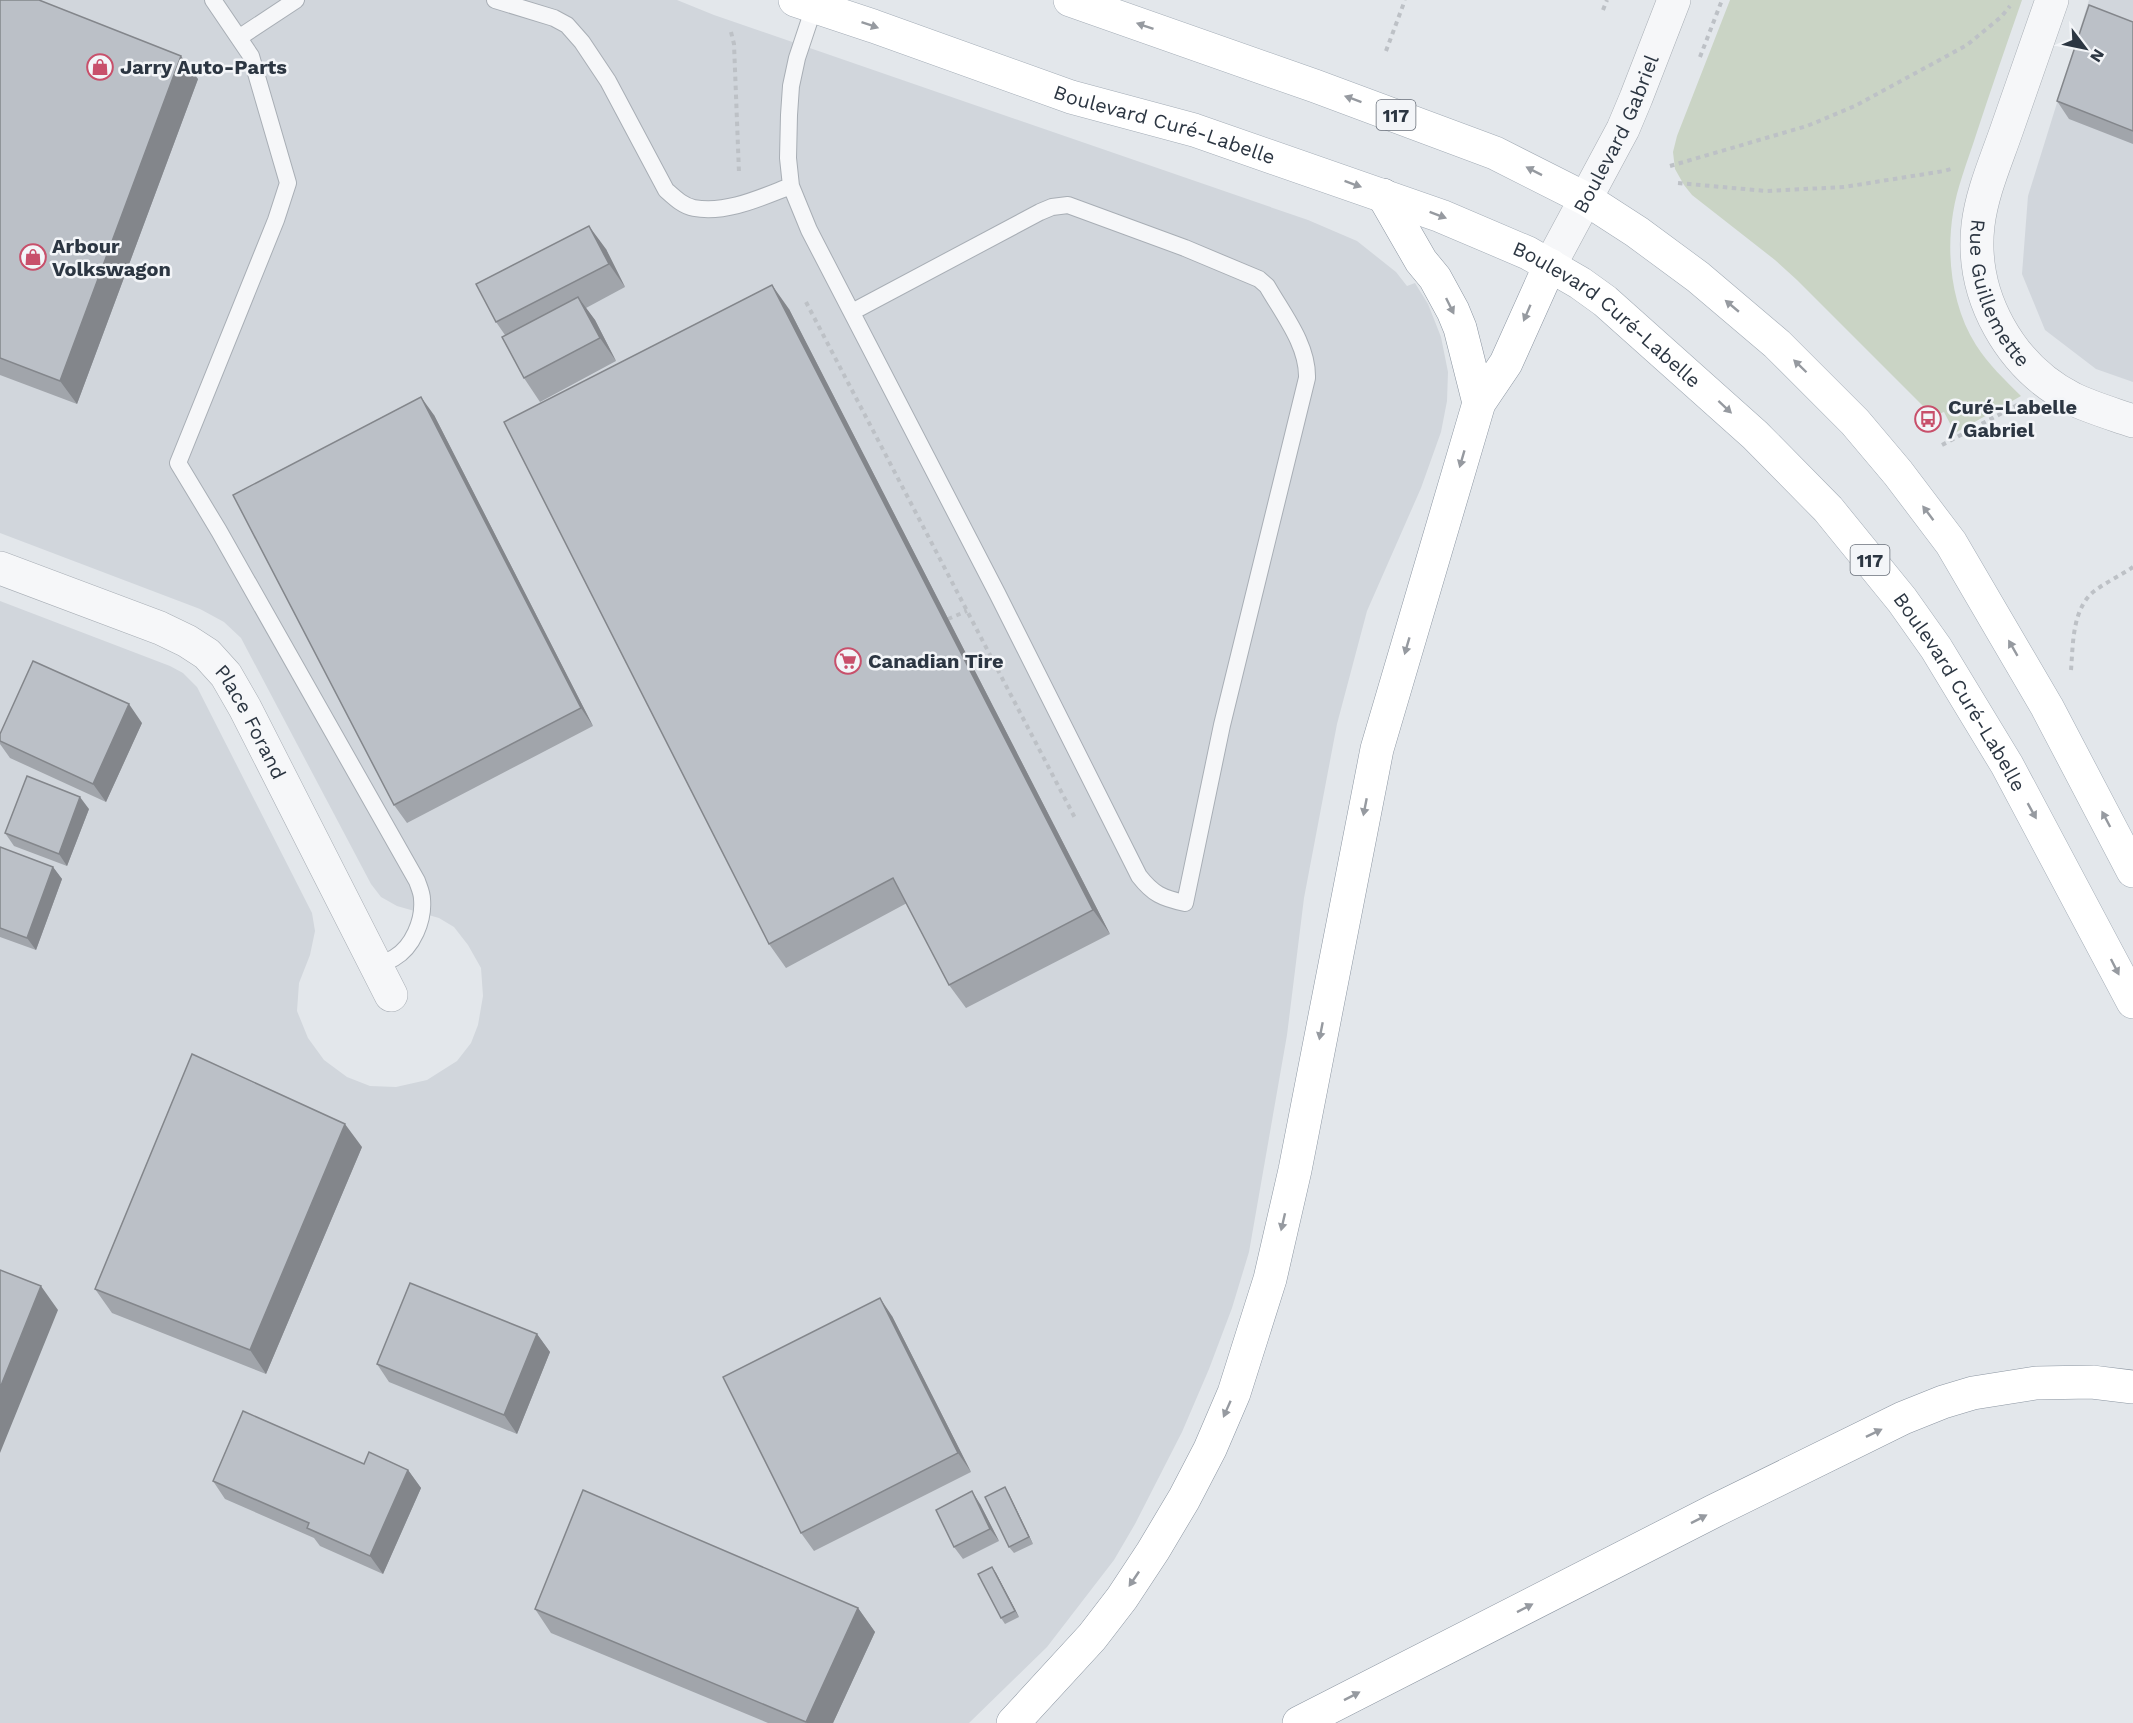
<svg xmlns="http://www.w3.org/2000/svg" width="2133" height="1723" font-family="'Work Sans',sans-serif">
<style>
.built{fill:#d1d6dc}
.green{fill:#cad4c5}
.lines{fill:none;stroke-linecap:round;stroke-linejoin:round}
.service-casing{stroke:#a8aeb5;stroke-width:18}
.minor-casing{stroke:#a8aeb5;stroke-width:34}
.tertiary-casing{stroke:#a8aeb5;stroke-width:34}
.primary-casing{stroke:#a3acb6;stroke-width:34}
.motorway-casing{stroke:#8b95a1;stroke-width:34}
.path{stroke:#bdc1c6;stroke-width:4;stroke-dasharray:4.5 4.5;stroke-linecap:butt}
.service{stroke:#f6f7f9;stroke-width:16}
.minor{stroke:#f6f7f9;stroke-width:33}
.tertiary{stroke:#f6f7f9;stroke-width:33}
.primary{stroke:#fff;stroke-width:33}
.motorway{stroke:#fff;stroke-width:33}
.wall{fill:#a1a5ab}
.shaded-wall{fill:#83868b}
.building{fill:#bbc0c7;stroke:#83868b;stroke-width:1.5}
.oneway{fill:#969aa0}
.labels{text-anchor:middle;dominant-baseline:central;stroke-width:5;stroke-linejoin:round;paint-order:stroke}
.shield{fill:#f3f5f8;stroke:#686f79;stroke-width:1.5}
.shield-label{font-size:18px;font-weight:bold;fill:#2c3642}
.poi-label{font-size:20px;font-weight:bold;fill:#2c3642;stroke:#f3f5f8;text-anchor:start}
.street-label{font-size:20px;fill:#2c3642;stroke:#f3f5f8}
</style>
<rect width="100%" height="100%" fill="#e3e7eb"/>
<path class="built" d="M0 0H677L714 15 1308 220 1357 241 1396 272 1407 286 1415 283 1428 304 1441 337 1448 372 1447 401 1441 432 1421 488 1367 611 1337 724 1304 898 1287 1035 1249 1252 1232 1308 1209 1369 1182 1432 1135 1524 1114 1560 1047 1647 969 1723H0V601L170 666 183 673 197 687 312 913 315 931 310 955 299 983 297 1011 308 1038 324 1060 347 1077 370 1086 396 1087 427 1080 457 1061 471 1043 478 1025 483 996 481 968 468 945 454 927 439 918 397 906 381 897 371 884 241 638 224 622 200 609 0 533Z
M2089 0H2133V382L2096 369 2045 330 2022 274 2028 196Z"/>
<path class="green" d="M1730 0H2022C2006 46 1990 92 1975 138 1967 163 1957 187 1953 213 1946 256 1952 307 1976 345 1988 364 2005 380 2021 396L1955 433 1944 412 1933 416 1797 280 1775 260 1692 195 1684 185 1675 169 1673 152 1677 136Z"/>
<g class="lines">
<g class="service-casing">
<path id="service" d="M213 0 251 56 288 183 276 220 178 463 219 531 417 881C419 887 422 893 422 899 424 920 413 947 394 958 389 961 382 963 376 965
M495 0 554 18 567 25 582 42 608 81 666 190C675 198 683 206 694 208 727 214 762 197 791 186
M816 1 797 58 791 86 789 115 788 158 791 186 809 230 997 593 1139 876C1153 894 1162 898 1185 903L1222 725 1307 378C1308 345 1283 314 1267 286L1259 279 1185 248 1068 205 1052 207 1040 212 852 312
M240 37 296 0"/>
</g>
<g class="minor-casing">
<g id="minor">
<path id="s1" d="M2052 0C2037 43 2022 86 2007 129 1996 161 1982 192 1978 225 1970 296 2010 367 2073 399 2092 408 2113 414 2133 421"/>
<path id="s2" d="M0 568 160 628 187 641 207 654 226 675 245 708 391 995"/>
</g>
</g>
<g class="tertiary-casing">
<g id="tertiary">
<path id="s3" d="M1550 265 1623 129 1636 98 1674 0"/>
</g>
</g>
<g class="primary-casing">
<g id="primary">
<path id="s4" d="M795 0 873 26 1071 97 1194 130 1441 216 1528 253 1580 283 1605 301 1755 435 1828 509 1902 600 1936 648 2007 765 2133 1002"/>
<path d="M1070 0 1315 86 1495 153 1586 199 1637 232 1698 277 1777 344 1855 422 1898 473 1951 543 2047 707 2133 871"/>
</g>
</g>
<g class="motorway-casing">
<path id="motorway" d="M1383 195 1421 261 1435 278 1453 311 1460 328 1479 403
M1013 1723 1092 1637 1122 1598 1153 1551 1184 1499 1210 1449 1234 1393 1270 1279 1295 1170 1377 749 1479 403 1506 363 1550 265
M1299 1723 1714 1511 1903 1418 1943 1402 1973 1393 2036 1383 2092 1382 2133 1387"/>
</g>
<path class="path" d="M1603 10 1607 0
M731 32 734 44 739 173
M1386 51 1405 0
M1700 57 1722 0
M1670 166 1807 126 1855 106 1967 45 2001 17 2010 6
M1678 183 1766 191 1844 187 1944 171 1954 168
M806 302 1075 818
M1942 445 2019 404
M948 619 967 611
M2071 670C2073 646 2072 611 2092 593 2104 583 2120 576 2133 567"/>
<use href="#service" class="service"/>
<use href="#minor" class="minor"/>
<use href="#tertiary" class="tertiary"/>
<use href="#primary" class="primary"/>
<use href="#motorway" class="motorway"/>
</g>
<path class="wall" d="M0 0 198 79 77 404 0 375Z
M2133 22V144L2069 119 2057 101Z
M606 249 625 287 586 308 595 320 616 361 540 402 524 378 505 335 496 322Z
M789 309 1110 934 966 1008 949 985 907 903 786 968 769 944Z
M434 415 593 726 407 823 394 805Z
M142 723 106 802 10 758 0 744V734Z
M89 809 67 866 14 846 5 833Z
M0 847 53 867 62 879 36 950 0 937Z
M362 1147 266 1374 112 1313 95 1289Z
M892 1316 971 1472 814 1551 801 1533Z
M537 1334 550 1352 517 1434 389 1382 377 1364Z
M364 1464 408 1470 421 1488 383 1574 320 1546 314 1538 225 1499 213 1481Z
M1009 1494 1033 1544 1014 1553 1009 1547Z
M980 1504 999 1541 963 1559 954 1547Z
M992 1567 996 1573 1019 1617 1005 1624 1001 1618Z
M858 1608 875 1632 833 1723H768L551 1633 535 1609Z"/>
<path class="shaded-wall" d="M181 56 198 79 77 404 60 381Z
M589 226 606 249 625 287 609 264Z
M772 285 789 309 1110 934 1093 910Z
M578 297 595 320 616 361 600 338Z
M421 397 434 415 593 726 581 708Z
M129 704 142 723 106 802 93 784Z
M80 797 89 809 67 866 59 854Z
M53 867 62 879 36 950 27 938Z
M345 1124 362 1147 266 1374 250 1350Z
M41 1286 58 1310 0 1453V1388Z
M880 1298 892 1316 971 1472 958 1453Z
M537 1334 550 1352 517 1434 504 1415Z
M408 1470 421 1488 383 1574 370 1556Z
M1005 1487 1009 1494 1033 1544 1029 1537Z
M972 1491 980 1504 999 1541 990 1529Z
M992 1567 996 1573 1019 1617 1015 1611Z
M858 1608 875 1632 833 1723H807L806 1722Z"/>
<path class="building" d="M0 0H39L181 56 60 381 0 358Z
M2089 5 2133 22V131L2057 101Z
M589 226 609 264 496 322 476 284Z
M772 285 1093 910 949 985 893 878 769 944 504 422Z
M578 297 600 338 524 378 502 337Z
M421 397 581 708 394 805 233 495Z
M33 661 129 704 93 784 0 741V734Z
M27 776 80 797 59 854 5 833Z
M0 847 53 867 27 938 0 928Z
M192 1054 345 1124 250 1350 95 1289Z
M0 1270 41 1286 0 1388Z
M410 1283 537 1334 504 1415 377 1364Z
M880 1298 958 1453 801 1533 723 1377Z
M243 1411 364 1464 369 1452 408 1470 370 1556 307 1528 309 1523 213 1481Z
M1005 1487 1029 1537 1009 1547 985 1497Z
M583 1490 858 1608 806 1722 535 1609Z
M972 1491 990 1529 954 1547 936 1510Z
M992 1567 1015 1611 1001 1618 978 1574Z"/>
<defs><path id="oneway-solid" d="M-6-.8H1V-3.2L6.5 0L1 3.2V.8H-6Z" transform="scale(1.5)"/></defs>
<g class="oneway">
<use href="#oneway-solid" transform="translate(870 25) rotate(19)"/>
<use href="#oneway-solid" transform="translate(1145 26) rotate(-161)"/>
<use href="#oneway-solid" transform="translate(1353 99) rotate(-160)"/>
<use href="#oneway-solid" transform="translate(1534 171) rotate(-153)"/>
<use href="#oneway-solid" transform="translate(1353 184) rotate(20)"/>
<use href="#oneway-solid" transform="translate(1438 215) rotate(21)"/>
<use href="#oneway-solid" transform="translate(1450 306) rotate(64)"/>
<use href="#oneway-solid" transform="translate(1732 306) rotate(-140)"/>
<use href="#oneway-solid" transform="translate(1527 313) rotate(113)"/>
<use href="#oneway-solid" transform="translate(1800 366) rotate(-136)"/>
<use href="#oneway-solid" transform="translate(1725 407) rotate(43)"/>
<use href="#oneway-solid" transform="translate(1462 459) rotate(106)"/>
<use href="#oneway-solid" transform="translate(1928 513) rotate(-127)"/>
<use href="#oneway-solid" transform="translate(1407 646) rotate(106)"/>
<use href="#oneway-solid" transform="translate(2013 648) rotate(-120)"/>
<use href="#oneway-solid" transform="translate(1365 807) rotate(101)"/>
<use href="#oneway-solid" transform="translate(2032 811) rotate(61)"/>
<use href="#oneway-solid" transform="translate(2106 819) rotate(-118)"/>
<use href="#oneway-solid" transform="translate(2115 967) rotate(63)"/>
<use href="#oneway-solid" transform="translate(1321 1031) rotate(101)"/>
<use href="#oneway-solid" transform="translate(1283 1222) rotate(103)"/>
<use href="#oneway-solid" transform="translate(1227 1409) rotate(114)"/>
<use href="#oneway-solid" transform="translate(1874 1433) rotate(-26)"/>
<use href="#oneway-solid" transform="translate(1699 1519) rotate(-27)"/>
<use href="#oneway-solid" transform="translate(1134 1579) rotate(124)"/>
<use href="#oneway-solid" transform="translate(1525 1608) rotate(-27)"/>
<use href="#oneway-solid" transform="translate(1352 1696) rotate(-27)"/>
</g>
<defs>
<g id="shop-ring" transform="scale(1.35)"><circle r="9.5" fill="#f3f5f8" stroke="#c8506b" stroke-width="1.5"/><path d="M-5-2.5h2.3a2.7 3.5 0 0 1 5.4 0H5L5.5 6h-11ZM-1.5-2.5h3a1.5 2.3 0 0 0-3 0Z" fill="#c8506b"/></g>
<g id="bus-ring" transform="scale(1.35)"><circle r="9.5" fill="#f3f5f8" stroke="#c8506b" stroke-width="1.5"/><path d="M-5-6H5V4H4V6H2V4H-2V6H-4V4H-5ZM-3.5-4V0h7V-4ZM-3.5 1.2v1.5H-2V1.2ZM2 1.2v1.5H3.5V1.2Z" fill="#c8506b"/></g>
<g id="supermarket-ring" transform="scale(1.35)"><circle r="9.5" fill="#f3f5f8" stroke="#c8506b" stroke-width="1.5"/><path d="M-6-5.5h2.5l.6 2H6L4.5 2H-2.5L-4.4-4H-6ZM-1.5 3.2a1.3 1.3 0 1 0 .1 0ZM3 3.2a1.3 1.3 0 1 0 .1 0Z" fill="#c8506b"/></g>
</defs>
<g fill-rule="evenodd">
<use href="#shop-ring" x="100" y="67"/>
<use href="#shop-ring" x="33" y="257"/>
<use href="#bus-ring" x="1928" y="419"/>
<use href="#supermarket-ring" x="848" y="661"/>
</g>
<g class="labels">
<g class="shield">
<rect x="1376.5" y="100" width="39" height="30" rx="4.5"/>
<rect x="1850.5" y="545" width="39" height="30" rx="4.5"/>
</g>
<g class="shield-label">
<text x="1396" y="115">117</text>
<text x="1870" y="560">117</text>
</g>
<g class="poi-label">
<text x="120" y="67">Jarry Auto-Parts</text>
<text x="52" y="246">Arbour<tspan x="52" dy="23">Volkswagon</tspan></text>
<text x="1948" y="407">Curé-Labelle<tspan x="1948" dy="23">/ Gabriel</tspan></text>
<text x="868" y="661">Canadian Tire</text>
</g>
<g class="street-label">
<text stroke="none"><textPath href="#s4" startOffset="390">Boulevard Curé-Labelle</textPath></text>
<text stroke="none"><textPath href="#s3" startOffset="147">Boulevard Gabriel</textPath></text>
<text stroke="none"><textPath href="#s1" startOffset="310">Rue Guillemette</textPath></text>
<text stroke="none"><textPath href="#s4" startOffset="876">Boulevard Curé-Labelle</textPath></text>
<text stroke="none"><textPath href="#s4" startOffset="1398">Boulevard Curé-Labelle</textPath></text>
<text stroke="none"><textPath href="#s2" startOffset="306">Place Forand</textPath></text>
</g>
</g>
<g transform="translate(2085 48) rotate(122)" stroke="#f3f5f8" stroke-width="4.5" paint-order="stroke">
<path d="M0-4.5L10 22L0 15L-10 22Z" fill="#2c3642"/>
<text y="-9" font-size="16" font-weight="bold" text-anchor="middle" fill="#2c3642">N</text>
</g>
</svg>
